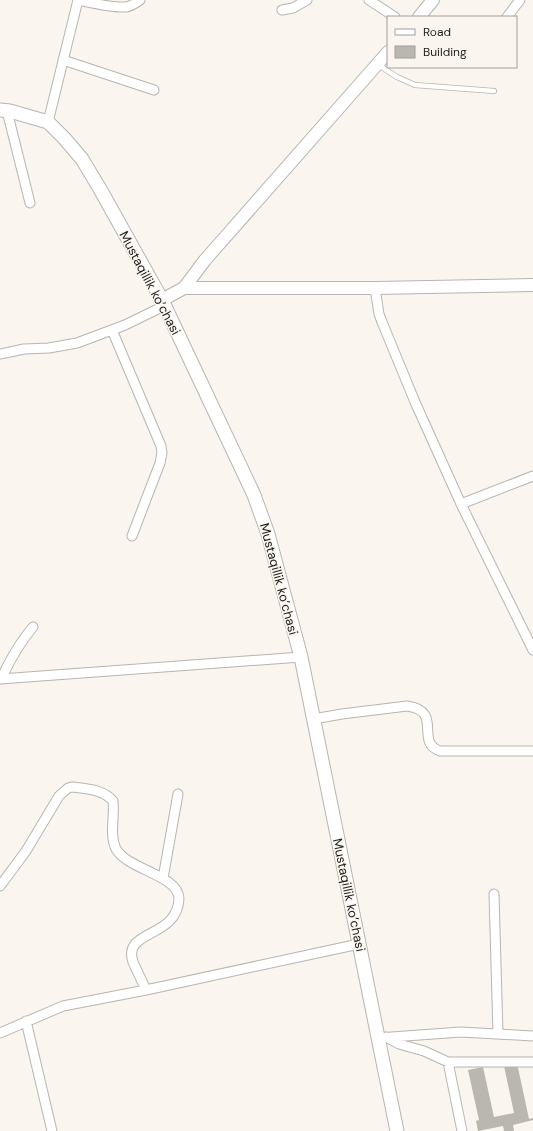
<svg xmlns="http://www.w3.org/2000/svg" width="533" height="1131" font-family="'DM Sans',sans-serif">
<style>
.building{fill:#bab7b1}
.lines{fill:none;stroke-linecap:round;stroke-linejoin:round}
.service-casing{stroke:#b9b4af;stroke-width:6}
.minor-casing{stroke:#b9b4af;stroke-width:11}
.tertiary-casing{stroke:#b9b4af;stroke-width:14}
.secondary-casing{stroke:#b9b4af;stroke-width:15}
.service{stroke:#fff;stroke-width:4.5}
.minor{stroke:#fff;stroke-width:9}
.tertiary{stroke:#fff;stroke-width:12}
.secondary{stroke:#fff;stroke-width:13}
.labels{text-anchor:middle;dominant-baseline:central;stroke-width:3;stroke-linejoin:round;paint-order:stroke}
.street-label{font-size:13px;fill:#1e1c1b;stroke:#faf5ef}
</style>
<rect width="100%" height="100%" fill="#faf5ef"/>
<path class="building" d="M517 1063 529 1119 533 1118V1120L513 1125 514 1131H504L503 1126 478 1131 476 1121 479 1120 468 1070 483 1067 494 1117 514 1113 504 1066Z"/>
<g class="lines">
<g class="service-casing">
<path id="service" d="M377 64 397 77 415 85 494 91"/>
</g>
<g class="minor-casing">
<path id="minor" d="M78 0C92 3 112 8 126 7 131 6 136 3 140 0
M369 0 395 17
M282 10 293 8 307 0
M507 17 520 0
M63 60 154 90
M7 111 30 203
M48 122 78 0
M375 288 379 314 382 322 415 402 461 504 533 650
M112 330 161 446 162 453 160 463 132 536
M0 354 24 349 49 348 77 343 125 325 164 306
M461 504 533 476
M0 679 301 657
M1 679C10 660 19 643 33 627
M313 719 342 714 407 706C444 711 414 742 440 751H533
M163 878 178 794
M0 886 26 851 59 796 68 788 72 787C86 789 103 789 113 801 115 816 109 835 116 849 128 870 179 875 179 899 177 939 122 929 133 962L146 990
M494 894 498 1034
M26 1021 52 1131
M0 1033 63 1006 146 990 359 944
M386 1037 399 1044 424 1051 448 1062H533
M378 1038 461 1032 533 1036
M448 1062 462 1131"/>
</g>
<g class="tertiary-casing">
<path id="tertiary" d="M419 17 433 0
M184 288H375L533 285
M162 300 184 288 205 260 388 52"/>
</g>
<g class="secondary-casing">
<path id="secondary" d="M0 110 10 111 48 122 64 138 82 159 100 189 162 300 254 495 268 534 301 657 397 1131"/>
</g>
<use href="#service" class="service"/>
<use href="#minor" class="minor"/>
<use href="#tertiary" class="tertiary"/>
<use href="#secondary" class="secondary"/>
</g>
<g class="labels">
<g class="street-label">
<text transform="translate(150 283) rotate(62)">Mustaqillik ko’chasi</text>
<text transform="translate(279 579) rotate(75)">Mustaqillik ko’chasi</text>
<text transform="translate(349 895) rotate(78)">Mustaqillik ko’chasi</text>
</g>
</g>
<rect x="387" y="16" width="130" height="52" fill="#faf5ef" stroke="#a29e9a"/>
<rect x="395" y="29" width="20" height="6" fill="#ffffff" stroke="#a29e9a"/>
<text x="423" y="36" font-size="12" fill="#1e1c1b">Road</text>
<rect x="395" y="46" width="20" height="12" fill="#bab7b1" stroke="#a29e9a"/>
<text x="423" y="56" font-size="12" fill="#1e1c1b">Building</text>
</svg>
